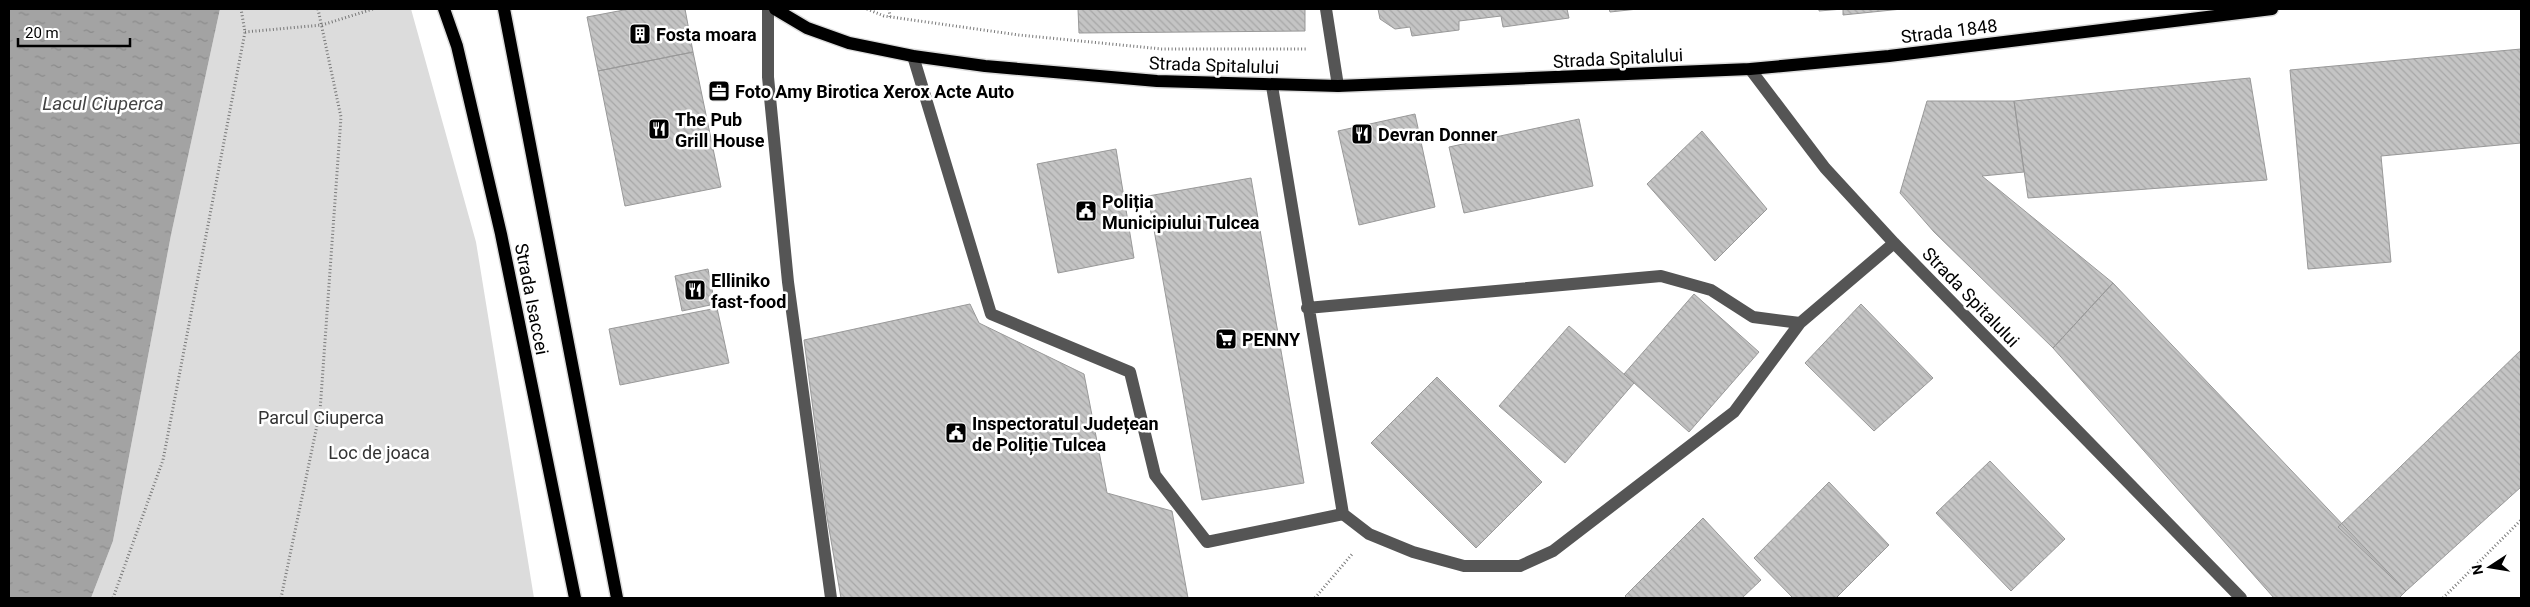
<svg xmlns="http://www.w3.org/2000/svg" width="2530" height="607" font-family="Roboto,sans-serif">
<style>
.park{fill:#dcdcdc}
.water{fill:url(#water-ripples)}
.building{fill:url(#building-back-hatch);stroke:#999}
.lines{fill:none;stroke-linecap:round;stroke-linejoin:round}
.major-casing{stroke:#dbdbdb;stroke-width:15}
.path{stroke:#777;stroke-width:3;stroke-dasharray:1 2.5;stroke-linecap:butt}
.minor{stroke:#555;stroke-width:12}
.major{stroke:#000;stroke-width:12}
.labels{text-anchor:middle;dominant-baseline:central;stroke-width:5;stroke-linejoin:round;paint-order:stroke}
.street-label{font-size:18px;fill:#000;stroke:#fff}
.poi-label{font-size:18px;font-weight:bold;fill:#000;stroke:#fff;text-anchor:start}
.park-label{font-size:18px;fill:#333;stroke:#fff}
.water-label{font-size:19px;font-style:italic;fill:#444;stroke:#fff}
</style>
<defs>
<pattern id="water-ripples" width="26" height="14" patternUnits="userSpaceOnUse" patternTransform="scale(1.25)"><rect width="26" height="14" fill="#a3a3a3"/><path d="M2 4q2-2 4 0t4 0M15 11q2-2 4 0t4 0" fill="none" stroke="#8b8b8b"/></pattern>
<pattern id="building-back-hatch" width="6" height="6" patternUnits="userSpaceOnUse" patternTransform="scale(1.25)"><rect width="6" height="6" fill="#c4c4c4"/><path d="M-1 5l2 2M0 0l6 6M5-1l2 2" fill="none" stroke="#a7a7a7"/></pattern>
</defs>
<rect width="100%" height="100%" fill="#fff"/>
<path class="park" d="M220 9H411L476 242 534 598H91L113 541 171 235Z"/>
<path class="water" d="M9 9H220L171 235 113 541 91 598H9Z"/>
<path class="building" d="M629 9H685L693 52 598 71 587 17Z
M1078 9H1305V31L1079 33Z
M1378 9H1567L1569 18 1503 27 1501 16 1459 21V30L1412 36 1410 27 1395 29 1380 19Z
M1609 9H1638L1610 12Z
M1819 9H1902L1843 15V9L1819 11Z
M2521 49V143L2381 156 2391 262 2308 269 2290 70Z
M693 52 721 187 625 206 598 71Z
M2250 78 2267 180 2028 198 2014 101Z
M1927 101H2014L2024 172 1982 176 2113 283 2053 348 1934 232 1900 193Z
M1415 114 1435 207 1359 225 1338 131Z
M1579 119 1593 186 1464 213 1449 147Z
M1702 131 1767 209 1715 261 1647 184Z
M1116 149 1134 258 1058 273 1037 164Z
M1251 178 1304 483 1202 500 1148 196Z
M708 269 715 304 682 311 675 276Z
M2113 283 2406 591 2399 598H2274L2053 348Z
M1694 294 1759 352 1689 432 1624 374Z
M970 304 979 323 1084 374 1107 493 1172 511 1188 598H841L827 517 804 340Z
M1861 304 1933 378 1874 431 1805 363Z
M717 308 729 363 620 385 609 329Z
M1569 326 1634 383 1565 463 1499 406Z
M2521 350V487L2406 591 2338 527Z
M1437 377 1542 482 1476 548 1371 443Z
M1990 461 2065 539 2011 591 1936 513Z
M1829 482 1889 545 1836 598H1793L1754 558Z
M1703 518 1761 580 1742 598H1627L1625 596Z"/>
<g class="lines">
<g class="major-casing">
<path id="major" d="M444 9 457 46 501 234 575 598
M504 9 617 598
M775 9 807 28 849 43 913 56 985 66 1157 81 1338 86 1750 69 1889 56 2272 9"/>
</g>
<path class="path" d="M867 9 884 16 1019 35 1162 49H1306
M889 9 890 17
M245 32 322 25 373 9
M113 598 163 460 245 32 241 9
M281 598 320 411 341 117 318 9
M1315 598 1353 553
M2443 598 2521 520"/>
<path class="minor" d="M768 9V77L788 282 831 598
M1326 9 1338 86
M913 56 991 314 1130 372 1155 475 1207 542 1343 514
M1750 69 1825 168 1894 243 2241 598
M1272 86 1343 514 1369 534 1413 552 1464 566H1520L1553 551 1734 412 1800 323
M1307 308 1661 276 1711 290 1753 317 1800 323 1894 243"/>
<use href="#major" class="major"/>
</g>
<defs>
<g id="building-square" transform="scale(1.125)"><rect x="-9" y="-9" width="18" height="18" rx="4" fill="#000" stroke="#fff"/><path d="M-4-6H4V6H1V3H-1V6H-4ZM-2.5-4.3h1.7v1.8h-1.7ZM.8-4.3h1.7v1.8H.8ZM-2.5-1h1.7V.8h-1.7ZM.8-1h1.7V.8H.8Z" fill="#fff"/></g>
<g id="office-square" transform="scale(1.125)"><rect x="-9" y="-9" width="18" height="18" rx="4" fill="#000" stroke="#fff"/><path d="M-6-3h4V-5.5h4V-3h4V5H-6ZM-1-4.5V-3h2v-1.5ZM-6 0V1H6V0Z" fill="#fff"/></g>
<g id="restaurant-square" transform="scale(1.125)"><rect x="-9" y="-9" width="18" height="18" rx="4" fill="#000" stroke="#fff"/><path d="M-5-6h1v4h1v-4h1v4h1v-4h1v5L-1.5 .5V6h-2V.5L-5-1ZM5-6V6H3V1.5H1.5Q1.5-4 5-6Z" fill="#fff"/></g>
<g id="civic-square" transform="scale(1.125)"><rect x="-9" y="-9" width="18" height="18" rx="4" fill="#000" stroke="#fff"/><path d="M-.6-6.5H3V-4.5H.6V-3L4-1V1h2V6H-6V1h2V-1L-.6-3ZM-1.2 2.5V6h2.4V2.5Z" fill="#fff"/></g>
<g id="supermarket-square" transform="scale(1.125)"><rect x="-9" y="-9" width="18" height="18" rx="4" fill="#000" stroke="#fff"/><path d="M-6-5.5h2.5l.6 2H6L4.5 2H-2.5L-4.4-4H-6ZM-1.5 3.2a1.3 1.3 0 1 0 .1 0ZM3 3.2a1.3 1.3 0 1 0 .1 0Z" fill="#fff"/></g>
</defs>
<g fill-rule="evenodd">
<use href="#building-square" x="640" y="34"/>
<use href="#office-square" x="719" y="91"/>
<use href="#restaurant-square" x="659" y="129"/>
<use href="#restaurant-square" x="1362" y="134"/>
<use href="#civic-square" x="1086" y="211"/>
<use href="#restaurant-square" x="695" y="290"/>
<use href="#supermarket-square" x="1226" y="339"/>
<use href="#civic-square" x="956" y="433"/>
</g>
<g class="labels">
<g class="street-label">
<text transform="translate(1949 31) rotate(-7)">Strada 1848</text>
<text transform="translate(1618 58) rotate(-3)">Strada Spitalului</text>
<text transform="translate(1214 65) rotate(2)">Strada Spitalului</text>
<text transform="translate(1971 297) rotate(46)">Strada Spitalului</text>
<text transform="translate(532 299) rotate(79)">Strada Isaccei</text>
</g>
<g class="poi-label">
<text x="656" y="34">Fosta moara</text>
<text x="735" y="91">Foto Amy Birotica Xerox Acte Auto</text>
<text x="675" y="119">The Pub<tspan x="675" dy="21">Grill House</tspan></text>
<text x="1378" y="134">Devran Donner</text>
<text x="1102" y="201">Poliția<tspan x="1102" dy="21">Municipiului Tulcea</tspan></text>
<text x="711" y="280">Elliniko<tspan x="711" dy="21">fast-food</tspan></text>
<text x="1242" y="339">PENNY</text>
<text x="972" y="423">Inspectoratul Județean<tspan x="972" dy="21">de Poliție Tulcea</tspan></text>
</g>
<g class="park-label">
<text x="321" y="417">Parcul Ciuperca</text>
<text x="379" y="452">Loc de joaca</text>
</g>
<g class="water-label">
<text x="103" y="103">Lacul Ciuperca</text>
</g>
</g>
<rect width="2530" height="607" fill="none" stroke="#000000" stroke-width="20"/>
<g transform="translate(2490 567) rotate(258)" stroke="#ffffff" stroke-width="4" paint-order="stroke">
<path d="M0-4L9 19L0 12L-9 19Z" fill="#000000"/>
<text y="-8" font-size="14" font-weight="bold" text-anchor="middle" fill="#000000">N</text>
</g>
<path d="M18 38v8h112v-8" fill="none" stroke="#000000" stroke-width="2.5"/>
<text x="25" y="38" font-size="15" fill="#000000" stroke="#ffffff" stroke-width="4" paint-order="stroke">20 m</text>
</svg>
